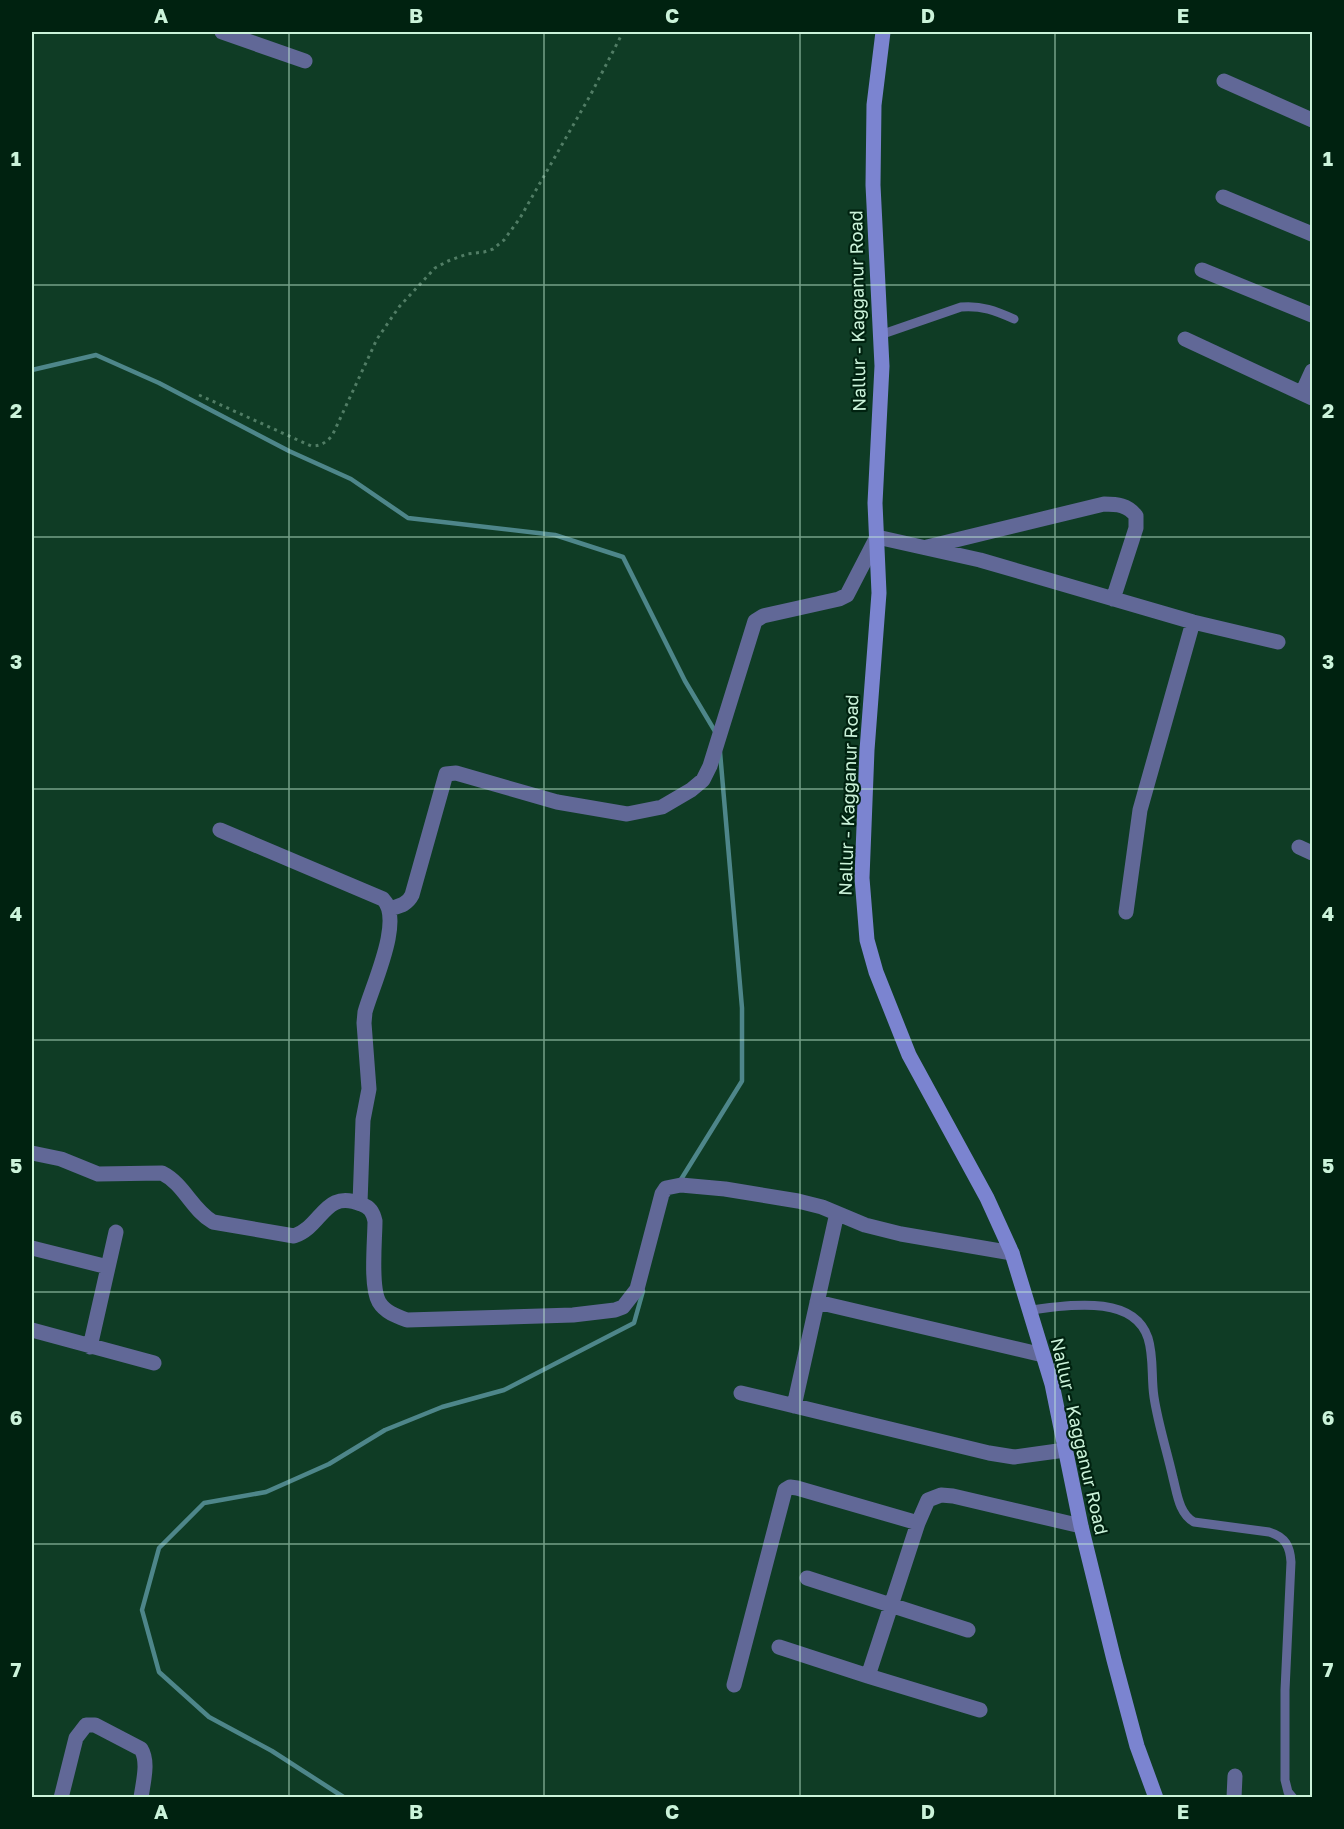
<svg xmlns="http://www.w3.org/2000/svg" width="1344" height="1829" font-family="'Golos Text',sans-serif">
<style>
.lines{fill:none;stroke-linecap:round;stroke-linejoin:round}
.stream{stroke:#4e868a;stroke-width:4.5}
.path{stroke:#517d65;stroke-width:3;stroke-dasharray:3 4.5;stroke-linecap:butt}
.service{stroke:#616897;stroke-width:9}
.minor{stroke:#616897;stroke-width:15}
.secondary{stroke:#7b84d0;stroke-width:15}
.grid{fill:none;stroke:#cbf3da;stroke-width:1.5;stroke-opacity:0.55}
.labels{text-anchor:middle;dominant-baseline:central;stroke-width:4.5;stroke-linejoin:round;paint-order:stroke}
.street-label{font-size:18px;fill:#cbf3da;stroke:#002210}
.neatline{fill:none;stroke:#cbf3da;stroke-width:2}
.grid-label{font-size:20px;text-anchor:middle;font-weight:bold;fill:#cbf3da}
</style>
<rect width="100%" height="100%" fill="#0f3c25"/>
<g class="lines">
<path class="stream" d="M32 370 96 355 159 383 289 451 351 479 408 518 555 535 623 557 685 681 716 733
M680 1181 742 1081V1008L720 752
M345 1798 272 1751 209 1717 159 1672 142 1610 159 1548 204 1503 266 1492 329 1464 385 1430 442 1407 504 1390 634 1323 643 1291"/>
<path class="path" d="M199 395 311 446C321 446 325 443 332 436L377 339 399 307 435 268 448 261 467 254 484 252 493 249 504 240 520 218 591 94 623 32"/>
<path class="service" d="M880 335 961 307C981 305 996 311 1014 319
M1030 1310C1066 1306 1133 1293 1148 1338 1154 1357 1151 1378 1154 1397 1158 1424 1167 1451 1173 1478 1177 1493 1179 1514 1194 1522L1269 1532C1286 1537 1290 1547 1291 1562L1285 1690V1780L1288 1792 1293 1798"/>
<path class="minor" d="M222 32 305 61
M1224 81 1312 120
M1223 197 1312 234
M1202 270 1312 315
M1185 339 1312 398
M1302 393 1312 371
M927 547 1104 504C1117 504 1128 505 1136 516V528L1113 599
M220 830 383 899C404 920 372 986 365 1012L364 1023 369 1089 363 1120 360 1203
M1299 847 1312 853
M389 909C399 906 407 905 412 895L446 774 456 773 557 802 627 814 662 807 691 790 703 780 710 766 755 621 763 616 839 599 847 595 877 537 980 560 1193 622 1278 642
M1126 912 1140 810 1193 622
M32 1153 61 1159 98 1174 162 1173C184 1184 192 1210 213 1222L294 1236C323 1226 324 1189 361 1204 370 1207 373 1212 375 1221 375 1240 370 1287 379 1302 385 1312 396 1316 407 1320L573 1315 615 1310 623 1307 637 1289 662 1194 666 1188 681 1185 725 1189 798 1201 822 1207 865 1225 901 1234 1012 1253
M32 1248 108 1267
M817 1302 1043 1355
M32 1330 154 1363
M90 1347 116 1232
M741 1393 989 1453 1014 1457 1065 1450
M794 1406 837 1213
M807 1578 968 1630
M779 1647 868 1676 980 1710
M868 1676 918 1523 928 1500 941 1495 953 1496 1081 1526
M734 1685 785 1490 790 1487 797 1488 918 1523
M61 1798 76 1738 86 1725H95L141 1749C149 1762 143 1782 141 1798
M1234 1798 1235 1776"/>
<path class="secondary" d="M883 32 874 105 873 185 882 366 875 503 879 593 867 750 862 878 867 940 876 972 909 1055 987 1198 1012 1253 1052 1384 1081 1526 1114 1660 1137 1746 1156 1798"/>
</g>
<path class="grid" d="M289 32V1798M544 32V1798M800 32V1798M1055 32V1798M32 285H1312M32 537H1312M32 789H1312M32 1040H1312M32 1292H1312M32 1544H1312"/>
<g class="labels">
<g class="street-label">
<text transform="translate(857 311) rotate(-91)">Nallur - Kagganur Road</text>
<text transform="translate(848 795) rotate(-88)">Nallur - Kagganur Road</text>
<text transform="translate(1080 1436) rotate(77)">Nallur - Kagganur Road</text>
</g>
</g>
<rect width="1344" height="1829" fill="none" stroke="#002210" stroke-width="66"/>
<rect x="33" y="33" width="1278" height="1763" class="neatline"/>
<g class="grid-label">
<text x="161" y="23">A</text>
<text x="416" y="23">B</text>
<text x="672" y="23">C</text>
<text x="928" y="23">D</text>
<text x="1183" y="23">E</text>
<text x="16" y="166">1</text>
<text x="1328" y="166">1</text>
<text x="16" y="418">2</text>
<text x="1328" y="418">2</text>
<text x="16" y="669">3</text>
<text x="1328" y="669">3</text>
<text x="16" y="921">4</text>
<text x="1328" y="921">4</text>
<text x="16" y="1173">5</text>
<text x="1328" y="1173">5</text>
<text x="16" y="1425">6</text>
<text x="1328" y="1425">6</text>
<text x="16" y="1677">7</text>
<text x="1328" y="1677">7</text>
<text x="161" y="1819">A</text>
<text x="416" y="1819">B</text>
<text x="672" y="1819">C</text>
<text x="928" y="1819">D</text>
<text x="1183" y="1819">E</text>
</g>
</svg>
